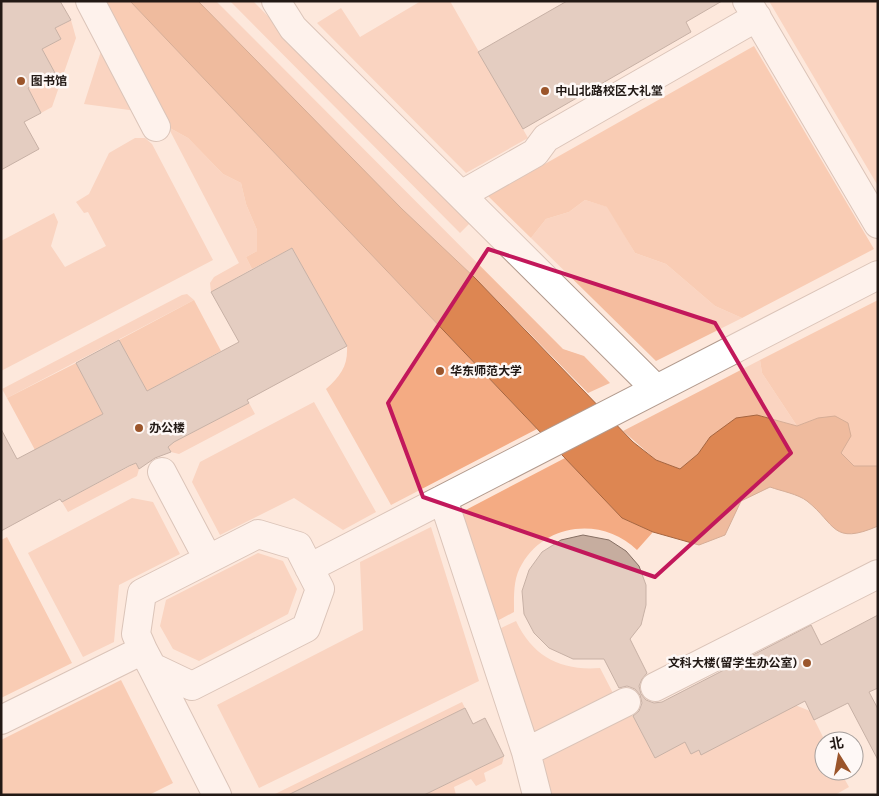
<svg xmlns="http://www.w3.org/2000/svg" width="879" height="796" font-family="Figtree,'Noto Sans SC',sans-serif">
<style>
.green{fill:#f5bd9f}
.forest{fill:#f4ab83}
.water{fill:#dd8652;stroke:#a56540}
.building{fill:#c6ad9f;stroke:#866f63}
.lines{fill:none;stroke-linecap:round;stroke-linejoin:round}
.minor-casing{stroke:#b29a8d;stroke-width:30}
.minor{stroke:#fff;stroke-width:28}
.marked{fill:none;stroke:#c2185b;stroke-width:4;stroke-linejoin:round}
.poi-dot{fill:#9b552b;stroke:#fef8f6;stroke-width:2}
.labels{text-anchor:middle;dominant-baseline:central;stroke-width:5;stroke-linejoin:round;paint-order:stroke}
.poi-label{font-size:12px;font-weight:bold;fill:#221915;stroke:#fef8f6;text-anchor:start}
</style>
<rect width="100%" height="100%" fill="#fde8dc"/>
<path class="green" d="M198 1H216L563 349 584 356 610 383 588 393 475 278 402 209Z
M230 1H253L471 222 460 233Z
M421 1H450L528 138 466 173 317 23 341 8 360 37Z
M769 1H878V186Z
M71 20 76 38 52 107 41 113 28 88 55 73 42 49 61 39 55 28Z
M103 45 137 111 84 104Z
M168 127 188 138 223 174 241 183 246 204 257 230V251L246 257 252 269 211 292 210 283 214 277 239 263Z
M135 138H145L152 144 213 260 1 371V241L54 213 58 222 51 246 65 267 106 246 88 212 84 213 76 202 89 194 109 153Z
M585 200 608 207 635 253 666 264 715 306 742 318 656 361 531 238 546 219 569 212Z
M187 294 194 300 7 398 2 389 182 295Z
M760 360 762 373 797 426 757 415 710 437 698 454 680 469 656 460 623 431Z
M314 402 376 512 343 530 294 498 220 535 192 482 200 462Z
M249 403 255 414 179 454 171 452 168 447 174 442Z
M136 463 139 469 137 476 68 512 62 502Z
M132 498 153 502 180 554 119 585 114 642 83 657 28 553Z
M431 527 479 681 259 788 217 705 363 630 360 562Z
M258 553 283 561 297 589 288 614 199 661 173 649 160 626 166 600Z
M516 621C533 657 561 671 600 668L615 697 536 737 499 629Z
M462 702 465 708 288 795H273Z
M795 705 810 711 825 741 824 771H840L849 787 835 795H551L541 756 630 711 655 758 685 742 691 754 699 750 701 754Z
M504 756 502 764 484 773 486 781 476 786 471 779 454 787 456 795H424Z"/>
<path class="forest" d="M100 1H130L537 429 391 505 326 389C341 375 348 366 347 346L292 248 252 269 246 257 257 251V230L246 204 241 183 223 174 188 138 168 127Z
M754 46 874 249 742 318 715 306 666 264 635 253 607 207 585 200 569 212 546 219 531 238 488 196Z
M194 300 221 351 147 391 119 340Z
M878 300V466H854L841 453 818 418 797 426 762 373 760 360Z
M76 363 103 414 35 450 7 398Z
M565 458 622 518 653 532 637 550C604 517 546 522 522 564 513 578 514 596 514 612L497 621 460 513Z
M7 537 72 663 1 698V540Z
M121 680 173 783 149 795H1V740Z"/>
<path class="water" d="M130 1H198L402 209 475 278 633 442 656 460 680 469 698 454 710 437 736 418 757 415 797 426 818 418 835 416 848 423 851 436 841 453 854 466H878V526C832 546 836 524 807 501 798 494 781 491 770 487L741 501 725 535 699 545 653 532 622 518Z"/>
<path class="building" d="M1 1H60L71 20 55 28 61 39 42 49 55 73 28 88 41 113 24 122 39 149 1 170Z
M567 1H722L686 22 691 32 523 129 478 52Z
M292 248 347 346 247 400 249 403 174 442 168 447 171 452 155 458 139 469 136 463 129 466 62 502 60 499 1 531V429L17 459 103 414 76 363 119 340 147 391 239 342 211 292Z
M583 535 609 540 626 551 639 566 646 585V605L641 625 630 639 647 673 642 679 639 686 641 694 646 700 654 703 662 702 811 625 821 645 878 615V688L869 692 878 709V760L848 703 814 720 805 701 701 755 699 750 691 754 685 742 655 758 633 716 639 711 642 703 640 695 635 689 627 686 619 688 604 659H573L549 648 534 633 524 614 522 591 529 570 542 552 561 540Z
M465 708 473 724 485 718 504 756 424 795H288Z"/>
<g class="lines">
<g class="minor-casing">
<path id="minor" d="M90 1 156 127
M276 1 293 28 656 389
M747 1 878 224
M461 195 535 153 546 138 757 17
M162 472 208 559
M443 499 526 752 537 795
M258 534 298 546 320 589 306 628 192 686 152 667 143 650 136 634 142 593Z
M309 568 878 275
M152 667 217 795
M655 687 878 574
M1 720 143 650
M526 752 626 702"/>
</g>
<use href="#minor" class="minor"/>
</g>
<path d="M0 0H879V796H0ZM488 249 715 323 791 453 655 577 423 497 388 403Z" fill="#fde8dc" fill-opacity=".55" fill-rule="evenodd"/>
<path class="marked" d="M488 249 715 323 791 453 655 577 423 497 388 403Z"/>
<g class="poi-dot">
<circle cx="21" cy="81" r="5"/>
<circle cx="545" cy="91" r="5"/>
<circle cx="440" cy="371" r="5"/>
<circle cx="139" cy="428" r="5"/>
<circle cx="807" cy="663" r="5"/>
</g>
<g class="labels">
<g class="poi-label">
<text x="31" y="81">图书馆</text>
<text x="555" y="91">中山北路校区大礼堂</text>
<text x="450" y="371">华东师范大学</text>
<text x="149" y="428">办公楼</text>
<text x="797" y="663" text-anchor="end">文科大楼(留学生办公室)</text>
</g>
</g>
<rect width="879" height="796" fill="none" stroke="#221915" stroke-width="5"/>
<g transform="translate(839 756) rotate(349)"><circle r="24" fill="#fef8f6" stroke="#a69f9c"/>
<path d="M0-4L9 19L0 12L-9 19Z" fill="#9b552b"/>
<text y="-8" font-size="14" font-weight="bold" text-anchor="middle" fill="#221915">北</text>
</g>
</svg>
